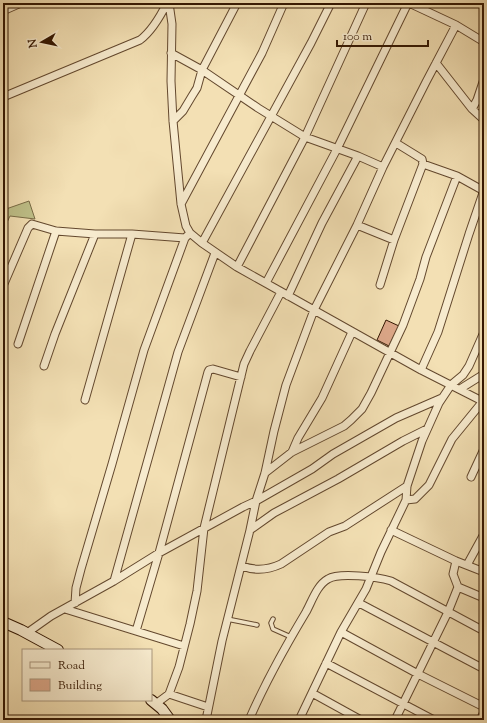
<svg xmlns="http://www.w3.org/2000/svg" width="487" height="723" font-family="'Sorts Mill Goudy',serif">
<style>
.green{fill:#bfc18a;stroke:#796c46}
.building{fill:#dda88a;stroke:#331601}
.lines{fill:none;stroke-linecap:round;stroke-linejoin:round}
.lane-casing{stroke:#63482e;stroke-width:5.5}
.street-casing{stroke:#63482e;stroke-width:9}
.secondary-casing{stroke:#331601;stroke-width:12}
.lane{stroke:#f7ebce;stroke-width:3.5}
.street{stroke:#f7ebce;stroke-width:7}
.secondary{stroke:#f7ebce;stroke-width:10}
</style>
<rect width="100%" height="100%" fill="#f3e0b4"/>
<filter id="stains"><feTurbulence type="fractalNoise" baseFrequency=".005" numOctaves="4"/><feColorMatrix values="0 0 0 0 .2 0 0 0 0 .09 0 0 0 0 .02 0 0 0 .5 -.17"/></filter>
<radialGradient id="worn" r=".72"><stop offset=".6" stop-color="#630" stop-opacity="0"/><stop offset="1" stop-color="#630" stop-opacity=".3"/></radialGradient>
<path class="green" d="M3 200 6 209 29 201 35 219 10 216 3 231Z"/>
<path class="building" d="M386 320 399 326 389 346 377 340Z"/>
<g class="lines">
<g class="lane-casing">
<path id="lane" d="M227 619 257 625
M273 619 271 623 273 629 291 637"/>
</g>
<g class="street-casing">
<path id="street" d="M169 3 172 24 171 81 173 121 181 204 186 226 190 233 202 243 237 267 421 370 484 402
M409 3 456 25 484 42
M3 11 21 3
M171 53 202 70 258 108 305 137 358 156 383 167
M436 63 472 109 484 120
M3 97 140 40C152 31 160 17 167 3
M472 109 477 100 484 79
M173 121 183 111 192 96 197 88 202 70 237 3
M423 164 457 176 484 191
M181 204 262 53 284 3
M357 225 394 240
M202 243 311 43 331 3
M237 267 305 137 366 3
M266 283 337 149 408 3
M380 285 394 240 423 164 422 159 396 143
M3 286 28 228 32 224 56 231 95 234H132L185 238
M288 296 322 223 358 156
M18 344 56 231
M44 366 55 334 95 234
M421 370 438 332 469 234 484 190
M460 389 484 374
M85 400 132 234
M292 452 298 438 322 398 352 332
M265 473 292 452 344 426 351 420 362 409 371 393 403 325 420 279 426 257 457 176
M471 477 484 449
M406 500 415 499 429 485 452 439 483 401
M250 530 256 501 265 473 274 431 286 385 314 310 357 225 383 167 426 82 456 25
M391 530 456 561 484 572
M456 561 453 574 458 587 484 598
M467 565 484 534
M242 566C255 571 268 570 281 564L329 532 345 526 407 486
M114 581 178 352 215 253
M75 603 76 588 81 569 112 464 144 350 185 238 190 233
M359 603 484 669
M65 609 184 646
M136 631 159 553 208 372 209 370 213 369 241 377
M341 632 418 674 484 707
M27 633 51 616 114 581 159 553 243 507 256 501 312 469 333 454 396 418 442 398
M326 663 434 720
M312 693 361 720
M169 694 208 707
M157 703 169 694 179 667 190 624 197 591 204 528 244 364 250 351 281 292
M206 720 222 641 250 530 274 513 338 479 403 441 427 429
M249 720C265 683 285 647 306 612 312 601 317 585 328 579 339 572 378 577 391 581L484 631
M299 720 341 632 366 589 381 552 406 500 407 486 422 441 439 403 451 385 463 375 469 366 484 332
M395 720 448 612 458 587
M480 720 484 712"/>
</g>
<g class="secondary-casing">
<path id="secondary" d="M3 622 21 630 58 650
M151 700 162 709 170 720"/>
</g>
<use href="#lane" class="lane"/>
<use href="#street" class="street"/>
<use href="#secondary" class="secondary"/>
</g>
<rect width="487" height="723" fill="none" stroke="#f3e0b4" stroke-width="16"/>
<rect x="4" y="4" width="479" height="715" fill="none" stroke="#331601" stroke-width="2"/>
<rect x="8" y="8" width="471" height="707" fill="none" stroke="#331601"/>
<rect x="22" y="649" width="130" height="52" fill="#f7ebce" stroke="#a9967c"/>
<rect x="30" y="662" width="20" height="6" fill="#f7ebce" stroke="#a9967c"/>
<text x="58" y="669" font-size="12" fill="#331601">Road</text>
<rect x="30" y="679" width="20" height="12" fill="#dda88a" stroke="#a9967c"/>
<text x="58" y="689" font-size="12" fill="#331601">Building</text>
<g transform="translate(42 42) rotate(261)" stroke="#f7ebce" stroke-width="3" paint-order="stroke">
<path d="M0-3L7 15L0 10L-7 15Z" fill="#331601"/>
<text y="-6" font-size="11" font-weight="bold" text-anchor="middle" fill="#331601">N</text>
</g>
<path d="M337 40v6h91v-6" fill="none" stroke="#331601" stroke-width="2"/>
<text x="343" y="40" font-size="12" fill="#331601" stroke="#f7ebce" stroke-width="3" paint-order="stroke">100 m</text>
<rect width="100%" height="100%" filter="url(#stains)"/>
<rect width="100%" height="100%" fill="url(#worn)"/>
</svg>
